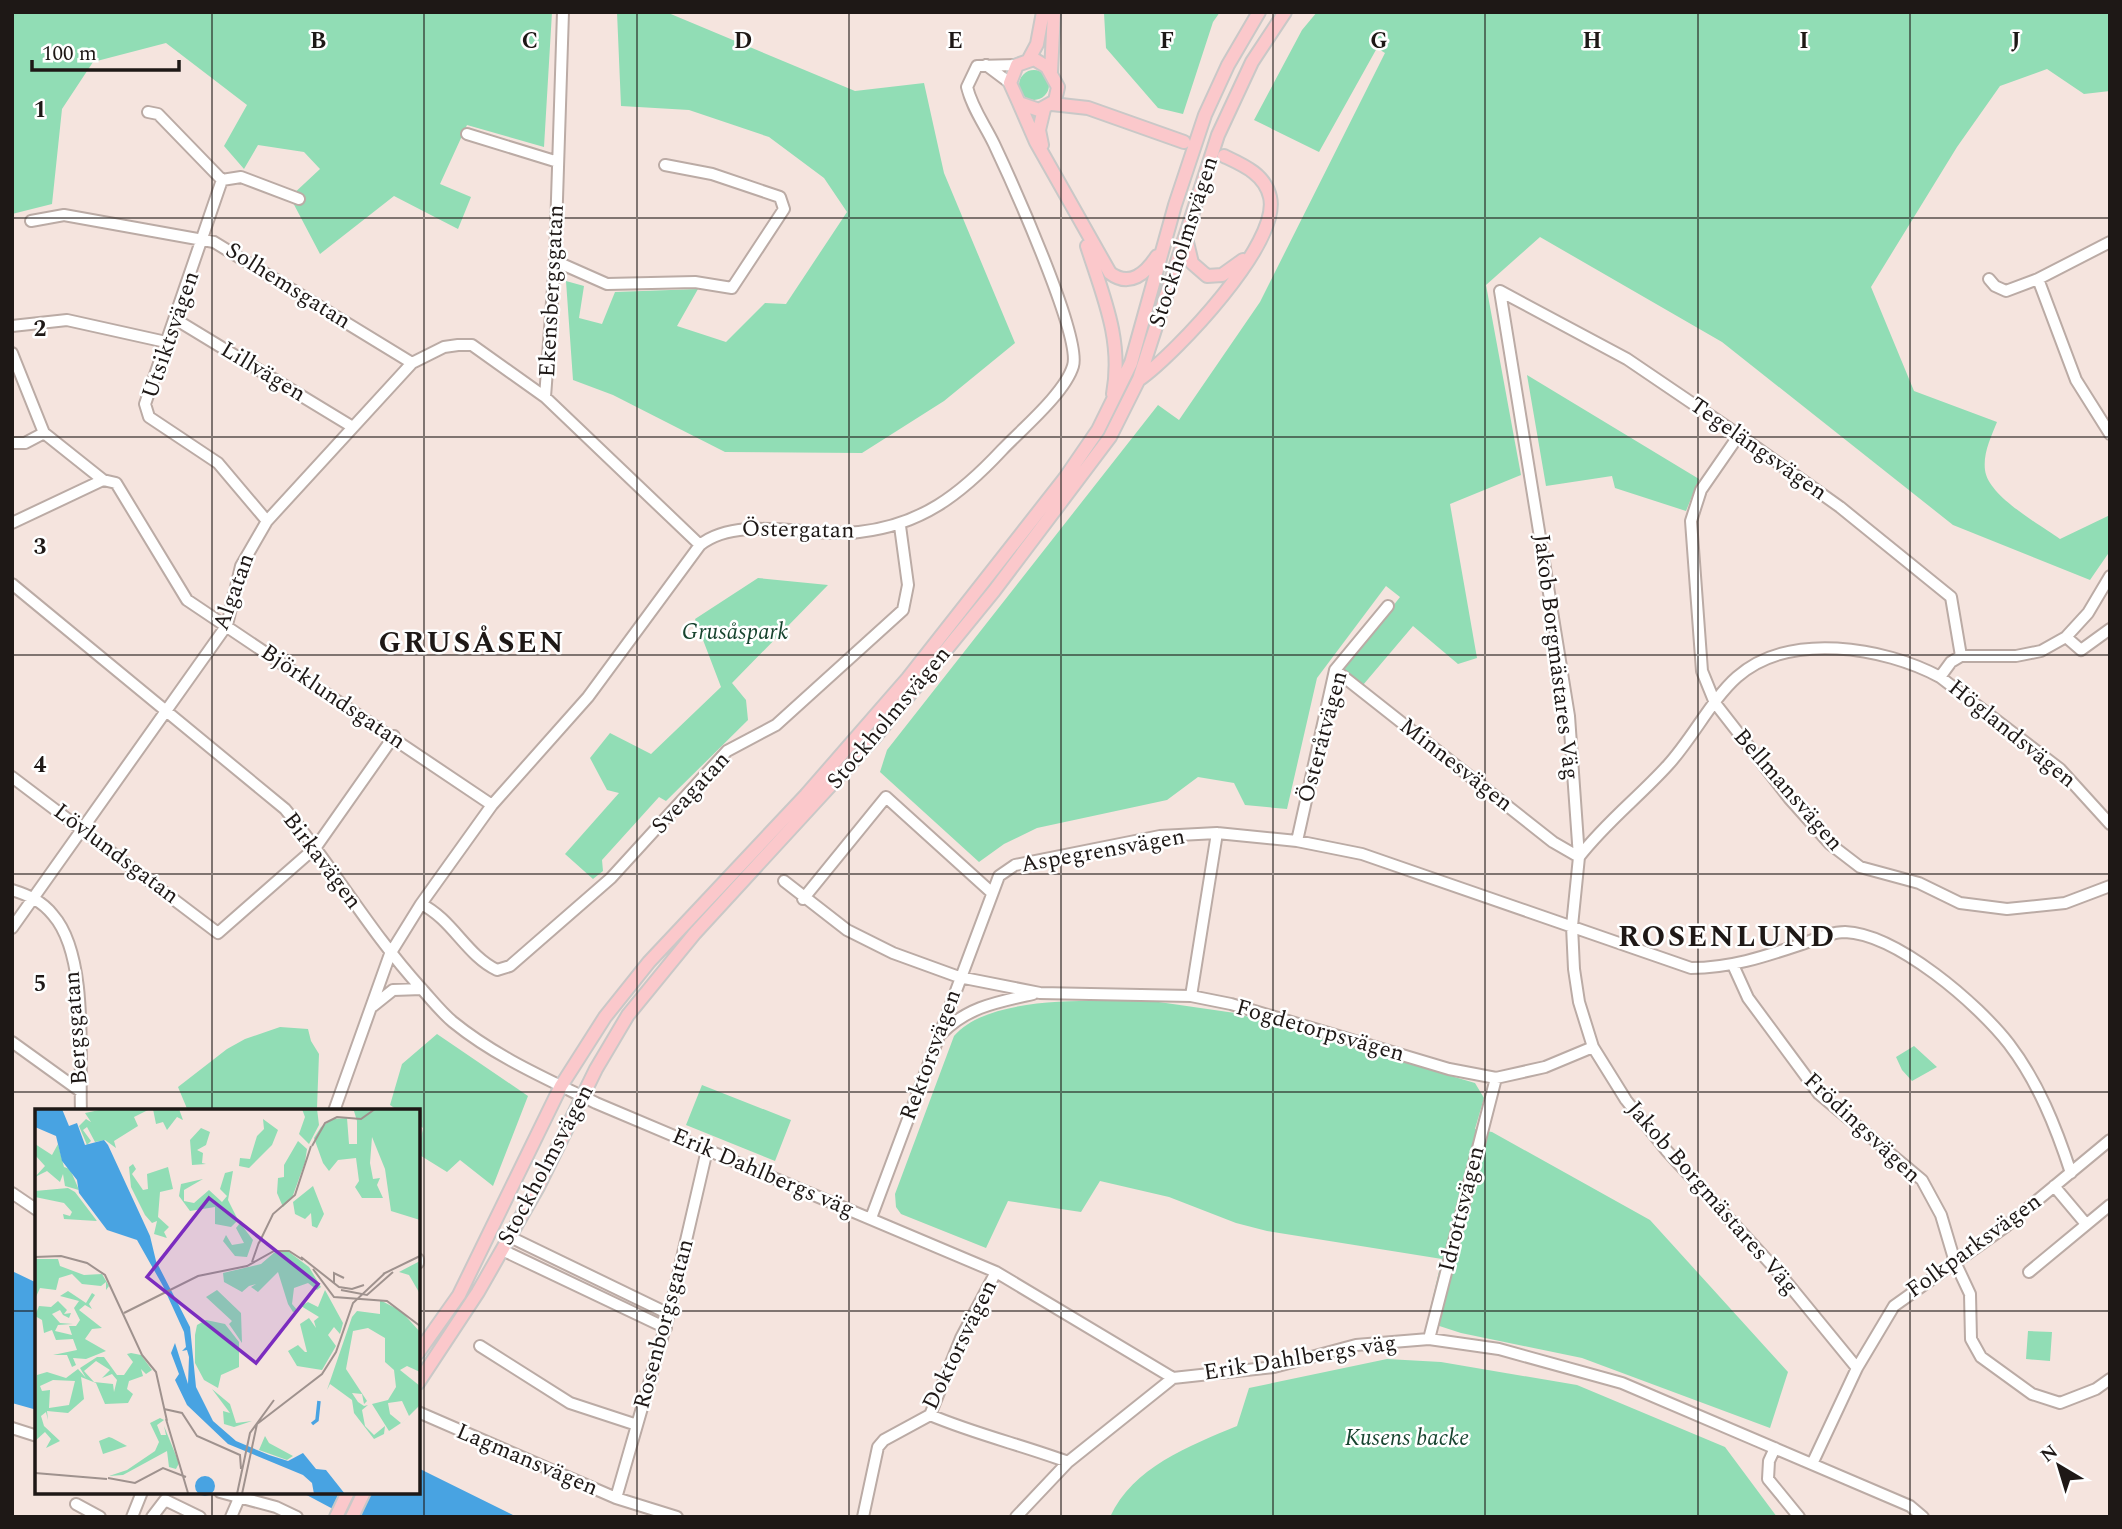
<svg xmlns="http://www.w3.org/2000/svg" width="2122" height="1529" font-family="Spectral,serif">
<style>
.green{fill:#91ddb5}
.water{fill:#48a3e2}
.lines{fill:none;stroke-linecap:round;stroke-linejoin:round}
.minor-casing{stroke:#bbaba5;stroke-width:14}
.major-casing{stroke:#c9c8c7;stroke-width:16}
.minor{stroke:#fff;stroke-width:10}
.major{stroke:#fbc8cb;stroke-width:12}
.grid{fill:none;stroke:#1e1816;stroke-width:2;stroke-opacity:0.55}
.labels{text-anchor:middle;dominant-baseline:central;stroke-width:5;stroke-linejoin:round;paint-order:stroke}
.street-label{font-size:23px;fill:#1e1816;stroke:#fff}
.park-label{font-size:23px;font-style:italic;fill:#17442f;stroke:#fff}
.district-label{font-size:30px;font-weight:bold;letter-spacing:2px;fill:#1e1816;stroke:#fff}
.inset-river{fill:none;stroke:#48a3e2;stroke-width:3.5}
.inset-road{fill:none;stroke:#9f928e;stroke-width:2}
.view{fill:#7b2cbf;fill-opacity:0.15;stroke:#7b2cbf;stroke-width:3.5}
.inset-edge{fill:none;stroke:#1e1816;stroke-width:3.5}
.grid-label{font-size:23px;text-anchor:middle;font-weight:bold;fill:#1e1816;stroke:#fff;stroke-width:5;stroke-linejoin:round;paint-order:stroke}
</style>
<rect width="100%" height="100%" fill="#f5e4de"/>
<path class="green" d="M12 12H552L544 147 467 125 440 184 471 197 458 229 394 196 320 254 290 197 320 169 304 152 258 145 244 169 224 146 247 105 166 43 93 62 62 109 52 204 12 214Z
M617 12H666L855 91 924 83 944 173 1015 343 944 401 862 453 725 452 613 395 573 380 566 281 584 286 579 318 602 324 615 292 698 289 677 326 726 342 765 303 786 304 847 212 824 178 769 137 689 110 621 106Z
M1220 12 1213 22 1183 114 1158 108 1106 48 1104 13Z
M1317 12H2110V91L2084 94 2047 69 2000 86 1957 147 1871 287 1914 391 1997 422C1991 437 1983 453 1985 470 1988 496 2039 524 2060 539L2110 515V551L2090 580 1953 525 1722 342 1540 237 1486 285 1521 475 1450 504 1477 658 1458 664 1413 626 1363 685 1343 670 1400 597 1386 586 1317 678 1287 809 1245 805 1234 783 1198 777 1167 800 1037 828 1004 844 979 862 880 772 887 750 1158 405 1179 420 1260 302 1385 53 1377 48 1319 152 1254 120 1302 30Z
M1019 85a15 15 0 1 1 30 0a15 15 0 1 1-30 0Z
M1527 375 1699 479 1686 511 1615 488 1612 476 1546 486Z
M758 578 828 585 732 683 746 700 748 720 666 801 659 797 602 860 603 871 593 879 565 854 619 793 607 790 590 758 610 733 651 754 721 687 695 619Z
M1152 1001 1235 1013 1475 1083 1484 1098 1475 1129 1492 1132 1650 1220 1788 1372 1770 1428 1582 1358 1461 1333 1427 1322 1442 1259 1267 1231 1236 1223 1169 1197 1100 1181 1081 1212 1008 1201 986 1248 901 1214 896 1207 895 1194 954 1036C991 993 1098 1002 1152 1001Z
M280 1027 308 1029 311 1041 319 1054 317 1108 315 1111H188L178 1087 227 1049 245 1039Z
M437 1034 528 1096 493 1186 460 1160 447 1172 418 1154 423 1128 418 1124V1111H399L390 1105 402 1064Z
M1914 1046 1937 1067 1912 1081 1902 1070 1896 1057Z
M702 1085 791 1120 775 1161 686 1125Z
M2028 1331 2052 1332 2050 1361 2026 1359Z
M1387 1359 1441 1362 1577 1385 1725 1447 1777 1517H1110C1133 1467 1189 1446 1237 1426L1249 1388Z"/>
<path class="water" d="M12 1271 37 1283V1410L12 1403Z
M418 1468 517 1517H348L301 1492H418Z"/>
<g class="lines">
<g class="minor-casing">
<path id="minor" d="M986 65 1010 83
M148 112 158 114 222 180 145 404 149 417 218 463 267 521
M467 134 558 162
M222 180 241 177 299 199
M31 221 64 215 214 242 412 363
M555 261 607 284 695 282 732 288 784 209 780 197 712 174 665 165
M1989 279 1995 286 2006 291 2038 279 2110 242
M2038 279 2076 380 2110 434
M1500 291 1569 716 1579 857 1572 926 1574 969 1579 1002 1593 1047 1626 1100 1666 1150 1780 1274 1857 1368
M1500 291 1627 359 1739 435 1840 507 1951 597 1961 656
M175 319 351 426
M12 326 67 320 166 342
M12 353 44 433 103 480 116 483 187 600 492 805
M545 397 555 261 563 12
M1739 435 1701 490 1691 521 1702 671 1715 703 1789 798 1830 844 1860 867 1919 883 1960 903 2007 909 2065 903 2110 886
M12 443H25L44 433
M12 523 103 480
M12 584 285 809C333 867 370 932 420 987 431 999 441 1012 453 1022 496 1057 547 1079 596 1103L996 1272 1173 1378 1274 1367 1356 1345 1429 1339 1499 1349 1622 1383 1910 1506 1923 1517
M2066 637 2081 650 2110 629
M1335 670 1553 842 1579 857
M1940 677 1951 662 1961 656H2016L2041 651 2066 637 2088 613 2110 576
M12 777 218 933 316 847 394 736
M1297 841 1335 670 1388 606
M1579 857C1605 823 1639 797 1668 765 1692 739 1712 699 1737 677 1789 631 1884 647 1940 677L2060 769 2110 824
M784 881 847 930 893 953 959 977 1040 993 1191 996 1231 1004 1449 1069 1496 1078 1545 1067 1593 1047
M12 890C28 895 42 901 53 915 89 956 79 1058 81 1111
M803 899 886 797 991 892
M421 904C452 919 467 956 497 970L510 966 611 878 727 751 776 725 903 610 908 585 900 526
M12 928 227 625 241 566 267 521 412 363 444 347 458 345H472L545 397 700 545
M1733 965 1748 998 1819 1094 1922 1180 1941 1215 1955 1262 1970 1294 1971 1339 1981 1357 2032 1394 2060 1403 2096 1389 2110 1379
M1191 996 1217 833
M373 1006 393 990 422 989
M941 1034C967 1007 997 1002 1033 994
M12 1042 80 1091
M334 1111 390 954 421 904 492 805 588 697 700 545C739 514 810 538 859 532 921 525 960 495 1002 450 1022 429 1065 393 1073 366 1082 337 1011 180 994 144 985 125 972 108 967 87L977 66 1017 65
M2054 1186 2086 1224
M12 1193 37 1210
M871 1218 999 876 1015 865 1160 836 1217 833 1297 841 1362 854 1691 968C1730 968 1763 957 1799 945 1814 940 1829 932 1845 932 1897 934 1978 1004 2009 1044 2038 1082 2056 1127 2071 1173
M510 1237 669 1314
M502 1250 666 1328
M418 1259V1263
M2029 1272 2110 1205
M1429 1339 1496 1078
M480 1346 570 1403 637 1425
M418 1412 616 1498 677 1517
M930 1415C975 1434 1022 1445 1068 1462
M12 1428 37 1436
M1775 1448 1769 1461 1768 1479 1799 1517
M1812 1464 1857 1368 1894 1306 2005 1227 2110 1140
M220 1492 276 1507 297 1517
M616 1498 669 1314 707 1150
M76 1504 100 1517
M132 1517 142 1492
M152 1517 165 1500 200 1517
M231 1517 240 1496
M863 1517 878 1447 884 1440 930 1415 961 1338 996 1272
M1016 1517 1068 1462 1173 1378"/>
</g>
<g class="major-casing">
<path id="major" d="M1029 59 1037 44 1043 12
M1034 59 1047 67 1058 87 1055 101 1039 110 1019 103 1010 83 1017 65Z
M1051 72 1054 12
M1019 103 1036 142 1110 273C1130 288 1146 273 1157 256
M1052 104 1088 108 1184 142
M1042 145 1039 130 1044 109
M1186 238 1192 263 1207 276 1222 275 1243 260
M1087 246C1103 296 1123 340 1113 394
M1140 379C1176 353 1281 243 1270 197 1265 174 1243 165 1224 156
M418 1353 459 1295 561 1086 605 1017 649 962 806 795 908 678 1065 478 1098 430 1131 363 1175 205 1205 115 1228 65 1259 12
M418 1383 478 1292 538 1187 596 1069 628 1015 695 933 875 737 994 591 1110 437 1139 379 1218 135 1252 62 1285 12
M336 1517 348 1492
M352 1517 364 1492"/>
</g>
<use href="#minor" class="minor"/>
<use href="#major" class="major"/>
</g>
<path class="grid" d="M212 12V1111M424 12V1517M637 12V1517M849 12V1517M1061 12V1517M1273 12V1517M1485 12V1517M1698 12V1517M1910 12V1517M12 218H2110M12 437H2110M12 655H2110M12 874H2110M12 1092H2110M12 1311H37M418 1311H2110M212 1492V1517"/>
<g class="labels">
<g class="street-label">
<text transform="translate(1184 242) rotate(-72)">Stockholmsvägen</text>
<text transform="translate(288 286) rotate(32)">Solhemsgatan</text>
<text transform="translate(552 291) rotate(-87)">Ekensbergsgatan</text>
<text transform="translate(171 335) rotate(-71)">Utsiktsvägen</text>
<text transform="translate(263 372) rotate(31)">Lillvägen</text>
<text transform="translate(1758 449) rotate(35)">Tegelängsvägen</text>
<text transform="translate(798 530) rotate(1)">Östergatan</text>
<text transform="translate(234 592) rotate(-70)">Algatan</text>
<text transform="translate(1556 657) rotate(83)">Jakob Borgmästares Väg</text>
<text transform="translate(333 697) rotate(34)">Björklundsgatan</text>
<text transform="translate(889 718) rotate(-50)">Stockholmsvägen</text>
<text transform="translate(2012 734) rotate(39)">Höglandsvägen</text>
<text transform="translate(1323 737) rotate(-75)">Österåtvägen</text>
<text transform="translate(1456 765) rotate(38)">Minnesvägen</text>
<text transform="translate(1788 790) rotate(49)">Bellmansvägen</text>
<text transform="translate(691 793) rotate(-47)">Sveagatan</text>
<text transform="translate(1103 851) rotate(-10)">Aspegrensvägen</text>
<text transform="translate(116 854) rotate(37)">Lövlundsgatan</text>
<text transform="translate(322 861) rotate(53)">Birkavägen</text>
<text transform="translate(76 1028) rotate(-94)">Bergsgatan</text>
<text transform="translate(1320 1031) rotate(16)">Fogdetorpsvägen</text>
<text transform="translate(931 1055) rotate(-70)">Rektorsvägen</text>
<text transform="translate(1862 1128) rotate(43)">Frödingsvägen</text>
<text transform="translate(546 1165) rotate(-62)">Stockholmsvägen</text>
<text transform="translate(763 1173) rotate(23)">Erik Dahlbergs väg</text>
<text transform="translate(1712 1198) rotate(49)">Jakob Borgmästares Väg</text>
<text transform="translate(1462 1209) rotate(-76)">Idrottsvägen</text>
<text transform="translate(1974 1246) rotate(-36)">Folkparksvägen</text>
<text transform="translate(664 1324) rotate(-75)">Rosenborgsgatan</text>
<text transform="translate(960 1345) rotate(-64)">Doktorsvägen</text>
<text transform="translate(1300 1358) rotate(-9)">Erik Dahlbergs väg</text>
<text transform="translate(527 1460) rotate(23)">Lagmansvägen</text>
</g>
<g class="park-label">
<text x="735" y="632">Grusåspark</text>
<text x="1407" y="1438">Kusens backe</text>
</g>
<g class="district-label">
<text x="472" y="643">GRUSÅSEN</text>
<text x="1727" y="937">ROSENLUND</text>
</g>
</g>
<g transform="translate(35 1109)">
<rect width="385" height="385" fill="#f5e4de"/>
<path d="M69 0H115L99 8 103 17 79 32 81 39 70 31 60 33 52 18 48 21 56 32 52 36 44 17 51 10 56 13 50 4ZM118 0H144L148 11 142 8 132 21 128 13 121 15ZM267 0H282L284 16 274 35 264 25 270 8ZM312 0H385V111L356 102 350 60 337 28 335 54 338 70 345 69 342 76 348 89H327L320 78 324 72 321 49 303 51 294 62 288 54 279 29 286 18 298 10 312 9 314 35H322V12L319 2ZM228 10 243 21 237 36 214 59 204 57 205 49 215 50 222 27 229 20ZM166 19 175 23 171 36 162 41 168 44 167 54 171 55 157 56 155 31ZM263 32 272 40 270 53 257 89 248 98 242 84 243 69 249 68V56ZM0 35 17 46 23 35 29 58 35 60 44 81 30 77 28 65 25 73 12 62 0 68 10 57 0 46ZM98 55 101 60 97 65 108 81 113 80 112 65 133 58 138 80 125 83 123 108 134 118 129 123 132 129 119 125 122 112 117 114 110 106 96 78 94 58ZM198 62 193 91 203 111 196 118 180 115V98L155 102 144 87 146 75 168 70 149 81V92L159 94 174 81 187 93 192 87 185 80 190 64ZM278 77 289 105 282 119 277 117 276 104 270 110 260 105 258 93ZM33 79 40 83 62 112 29 110 28 105 35 107 37 103 29 94 0 88V82ZM205 114 218 131 212 148 200 147 188 132 191 126 197 136 209 134 201 119ZM240 143H254L274 158 286 178 282 181 273 174 259 179 257 195 263 202 258 203 253 195 243 163 223 183 216 178 221 175 214 177 207 183 189 173 188 164 226 155ZM0 150H23L25 157 49 166 67 165 74 177 71 181V173L66 177 47 175 37 165 24 169 21 181 5 179 0 190ZM385 152V185L374 166 364 163ZM182 181 206 204 207 234 194 215 197 212 171 188ZM290 181 308 214 305 225 299 218 293 226 301 237 287 261 262 257 253 242 263 236 270 243H272L265 215 274 209 281 219 279 212 284 208 266 197 273 193 283 198ZM33 182 51 194 57 184 60 186 54 195 57 200 50 196 44 201 67 219 57 220 50 230 71 242 51 250 38 249 41 256 37 258 32 246H18L42 241 38 230 21 231 17 221 9 224 7 211 0 207 4 197 16 198 23 192 32 201 29 205 36 204 34 209 28 206 25 201 17 205 25 214 38 215 23 216 20 222 37 226 34 217H41L45 211 39 199 44 192 25 187ZM345 191 366 202 385 223V263L372 257 365 261 385 277V296L367 314 374 307 367 292 353 294 355 305 366 314 354 322 337 295 353 291 361 278 359 261 350 253V229L333 219 318 222 311 260 332 292 329 295 327 285 317 284 323 293 329 297 333 296 327 301 330 317 339 326 350 317 349 325 339 330 319 304 317 291 295 275 292 281 317 208 322 202 345 205ZM171 211 190 215 204 233V258L186 266 183 279 169 271 160 254V226L162 216ZM96 244 106 246 117 261 111 265 106 260 108 267 94 272 92 280 98 285 93 294 70 295 61 274 46 268 49 290 33 304 12 302 13 311 11 303 6 307 9 317 25 332 11 339 16 330 10 323 0 332 2 266 12 263 31 269 43 260 51 269 45 259 62 248H69L82 266H89L98 253 92 245ZM61 252 75 261 67 269 77 265 82 271 79 283 78 275 59 273 49 262ZM18 271 40 272 34 296 14 299 15 281 7 282 5 277ZM177 280 195 295 201 314 217 312 199 318 189 315 188 302 195 304ZM125 309 129 311 122 316 126 326H131L129 317 144 354 141 360 134 358 132 342 88 366 74 367 92 361 120 342 124 333 115 314ZM230 327 234 334 258 347 252 351 224 341ZM74 328 77 329 92 337 68 345 64 332Z" fill="#91ddb5" fill-rule="evenodd"/>
<path d="M0 0H27L34 17 42 14 50 36 69 31 73 36 115 127 121 152 155 218 161 278 178 312 201 332 234 346 253 352 268 344 281 360 291 361 310 385H279L277 374 268 366 193 335 152 296 140 271 144 265 136 244 140 234 153 275 154 248 152 241 147 242 151 238 149 223 128 177 102 131 72 121 44 84 42 71 27 52 21 27 0 18ZM160 377a10 10 0 1 1 20 0a10 10 0 1 1-20 0Z" fill="#48a3e2"/>
<path class="inset-river" d="M277 315 282 311 284 292"/>
<path class="inset-road" d="M277 37 290 14 302 8 326 10 340 0M224 134 238 105 260 86 276 37M0 148 26 147 52 154 70 166 107 246 121 263 132 312M266 148 304 178 317 180 329 176M217 153 224 133M278 160 299 188 352 192 385 217M348 165 385 147M299 174V164L309 169M306 181 332 186 358 163M89 204 163 167 212 157 239 142H254L268 151M129 300 147 304 162 327 205 346 206 360M131 310 153 384M0 364 72 370M73 369 100 374 128 359 151 368M202 385 215 324 239 291M207 385 222 315 287 265 301 243 318 194 350 164"/>
<path class="view" d="M174 89 283 175 221 254 112 168Z"/>
<rect width="385" height="385" class="inset-edge"/>
</g>
<g class="grid-label">
<text x="318" y="48">B</text>
<text x="530" y="48">C</text>
<text x="743" y="48">D</text>
<text x="955" y="48">E</text>
<text x="1167" y="48">F</text>
<text x="1379" y="48">G</text>
<text x="1592" y="48">H</text>
<text x="1804" y="48">I</text>
<text x="2016" y="48">J</text>
<text x="40" y="117">1</text>
<text x="40" y="336">2</text>
<text x="40" y="554">3</text>
<text x="40" y="772">4</text>
<text x="40" y="991">5</text>
</g>
<rect width="2122" height="1529" fill="none" stroke="#1e1816" stroke-width="28"/>
<g transform="translate(2059 1466) rotate(322)" stroke="#ffffff" stroke-width="5" paint-order="stroke">
<path d="M0-5L12 26L0 18L-12 26Z" fill="#1e1816"/>
<text y="-10" font-size="19" font-weight="bold" text-anchor="middle" fill="#1e1816">N</text>
</g>
<path d="M32 60v10h147v-10" fill="none" stroke="#1e1816" stroke-width="3.5"/>
<text x="42" y="60" font-size="21" fill="#1e1816" stroke="#ffffff" stroke-width="5" paint-order="stroke">100 m</text>
</svg>
